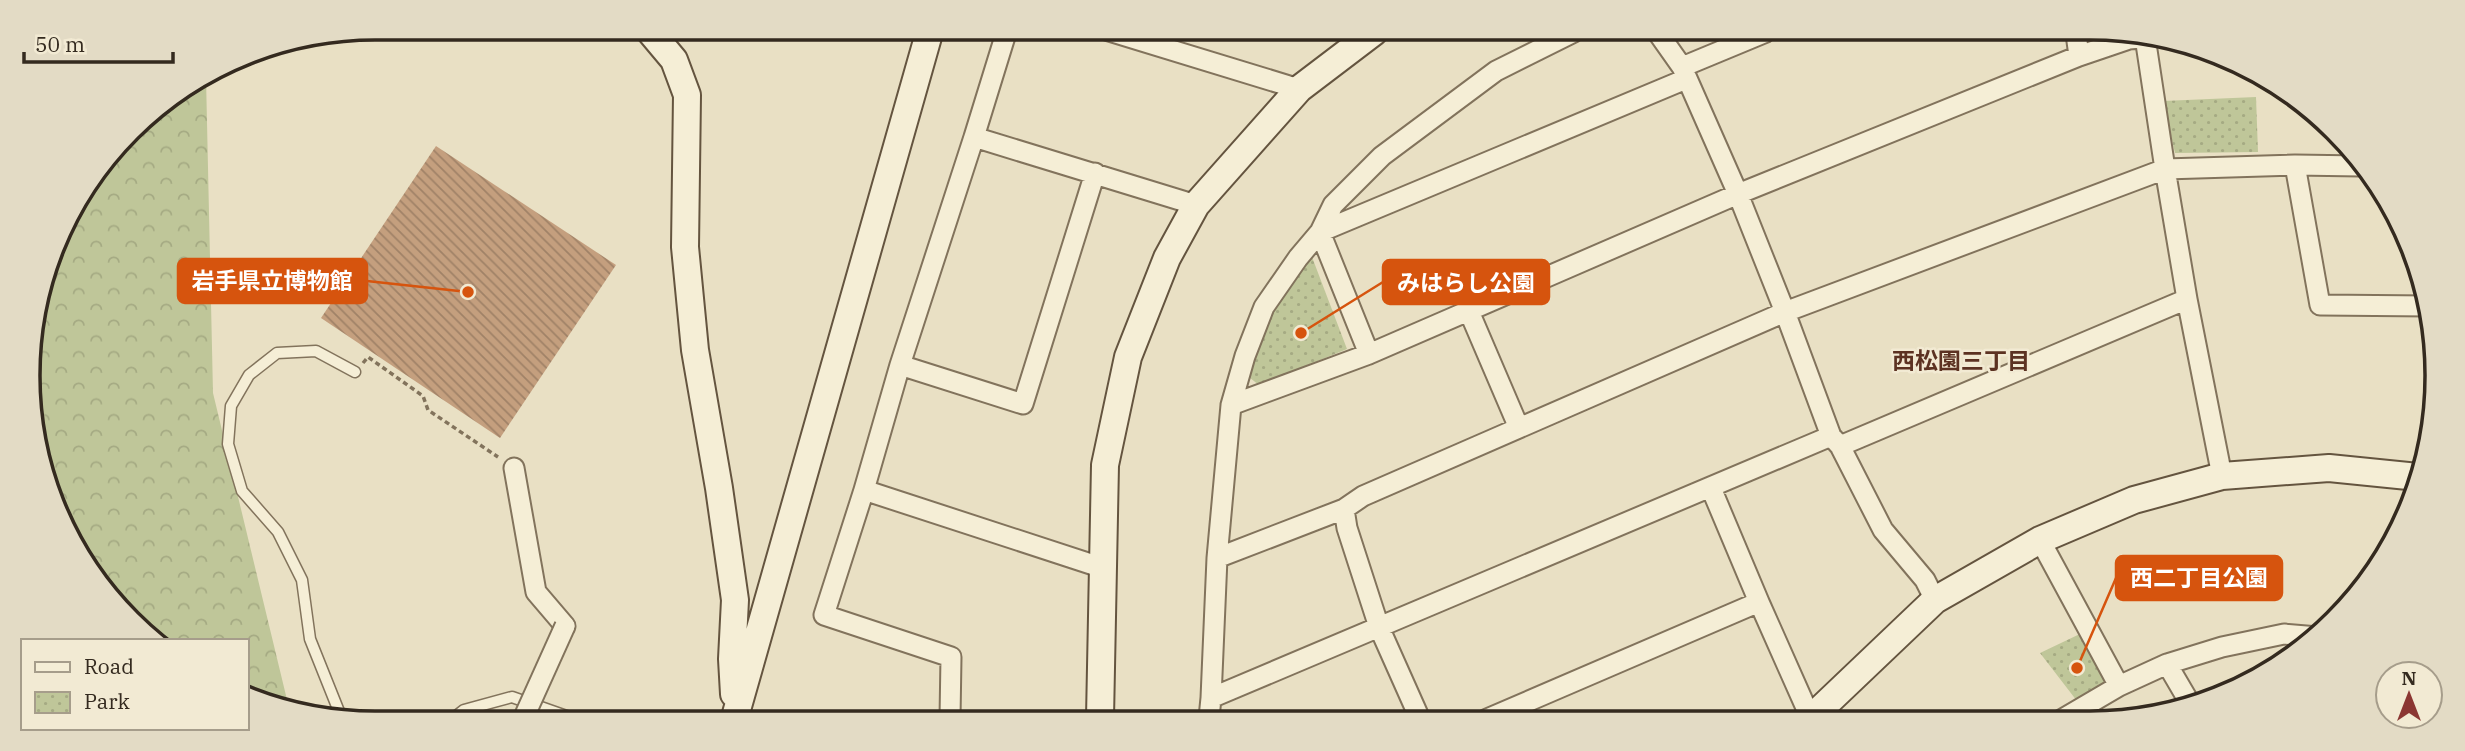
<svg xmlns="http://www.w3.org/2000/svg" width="2465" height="751" font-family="'IBM Plex Serif','Noto Sans JP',serif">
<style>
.forest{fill:url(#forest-crowns)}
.park{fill:url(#park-dots)}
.building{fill:url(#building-back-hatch)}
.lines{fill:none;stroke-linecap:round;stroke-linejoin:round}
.lane-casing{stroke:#82735c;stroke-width:13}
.street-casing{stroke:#82735c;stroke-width:23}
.secondary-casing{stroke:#64543f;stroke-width:30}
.path{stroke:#82735c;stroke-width:3.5;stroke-dasharray:5 3.5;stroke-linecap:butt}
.lane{stroke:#f5eed6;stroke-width:10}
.street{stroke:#f5eed6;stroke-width:19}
.secondary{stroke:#f5eed6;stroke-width:26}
.street-bridge-casing{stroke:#82735c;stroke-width:23;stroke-linecap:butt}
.street-bridge{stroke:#f5eed6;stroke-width:19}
.labels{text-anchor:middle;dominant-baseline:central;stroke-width:5;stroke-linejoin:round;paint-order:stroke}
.neighbourhood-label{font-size:23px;font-weight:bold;fill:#5c3222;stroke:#f2ead3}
.rim{fill:none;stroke:#342a1f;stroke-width:3.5}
.leader{fill:none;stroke:#d6540e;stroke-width:2.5}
.callout-dot{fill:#d6540e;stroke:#f2ead3;stroke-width:2.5}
.callout{fill:#d6540e;stroke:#d6540e;stroke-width:2.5}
.callout-label{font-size:23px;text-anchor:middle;font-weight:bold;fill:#fff}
</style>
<defs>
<pattern id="forest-crowns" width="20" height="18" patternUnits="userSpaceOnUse" patternTransform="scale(1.75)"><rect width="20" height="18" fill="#bfc699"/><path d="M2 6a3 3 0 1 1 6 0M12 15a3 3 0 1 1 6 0" fill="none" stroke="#a5aa83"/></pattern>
<pattern id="park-dots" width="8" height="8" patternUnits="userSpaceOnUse" patternTransform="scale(1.75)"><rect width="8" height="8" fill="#bfc699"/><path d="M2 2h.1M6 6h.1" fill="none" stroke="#a5aa83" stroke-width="1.8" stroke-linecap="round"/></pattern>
<pattern id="building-back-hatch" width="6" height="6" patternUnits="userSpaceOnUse" patternTransform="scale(1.75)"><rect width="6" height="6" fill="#c49f7e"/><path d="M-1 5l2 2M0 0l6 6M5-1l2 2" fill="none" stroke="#a08267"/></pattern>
</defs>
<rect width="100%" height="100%" fill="#e9e0c4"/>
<path class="forest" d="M206 77 213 393 289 708 247 691V641H157L100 587 40 465 31 331 64 221 146 115Z"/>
<path class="park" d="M2256 97 2258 152 2175 153 2163 101Z
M1312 257 1347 349 1259 385 1245 374 1269 317Z
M2084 632 2111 682 2077 701 2040 653Z"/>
<path class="building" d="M436 146 616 265 500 438 321 318Z"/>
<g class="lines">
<g class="lane-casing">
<path id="lane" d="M343 716 340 714 310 639 302 580 278 532 242 491 228 444 231 406 249 375 277 353 316 351 355 372
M455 717 464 710 512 697 569 717"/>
</g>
<g class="street-casing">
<path id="street" d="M1109 31 1299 89
M1658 33 1682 67
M1764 33 1682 67 1738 194 1785 312 1831 436 1840 446 1883 530 1925 580 1935 600
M2145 37 2165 169 2295 165
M2079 56 2129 39 2161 36
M974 137 1007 30
M2361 166 2295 165 2320 305 2430 306
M1095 173 1023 404 900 365 974 137 1196 205
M2187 299 2222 476
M1468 309 1519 428
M1369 354 1320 232 1686 79
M1231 405 1369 354 1738 194 2079 56 2076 34
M514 468 536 592 565 626
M864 490 900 365
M1344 509 1217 558 1211 698 1831 436
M2040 540 2119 686
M1217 558 1231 405 1245 356 1264 307 1298 258 1320 232 1333 205 1382 156 1496 71 1572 33
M1759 602 1811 719
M2167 664 2191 705
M950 718 951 657 824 615 864 490 1103 568
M1209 718 1211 698
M1420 719 1379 627 1347 528 1344 509 1363 496 1785 312 2165 169 2187 299 1840 446
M1487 719 1759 602 1711 488
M2061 720 2119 686 2167 664 2222 647 2284 634 2318 637"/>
</g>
<g class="secondary-casing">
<path id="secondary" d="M648 29 674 60 687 95 685 247 695 350 719 488 735 600 732 659 734 694
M735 717 930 30
M1100 718 1105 465 1128 357 1167 258 1196 205 1299 89 1374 32
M1810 719 1935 600 2040 540 2134 500 2222 476 2329 468 2418 477"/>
</g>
<path class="path" d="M363 363 368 357 423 396 428 410 498 457"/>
<use href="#lane" class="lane"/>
<use href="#street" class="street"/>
<use href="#secondary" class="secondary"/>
<g class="street-bridge-casing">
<path id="street-bridge" d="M524 717 565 626"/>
</g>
<use href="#street-bridge" class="street-bridge"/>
</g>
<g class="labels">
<g class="neighbourhood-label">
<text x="1961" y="360">西松園三丁目</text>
</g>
</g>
<path d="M0 0H2465V751H0ZM375 40H2090A335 335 0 0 1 2425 375V376A335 335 0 0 1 2090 711H375A335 335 0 0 1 40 376V375A335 335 0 0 1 375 40Z" fill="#e3dbc5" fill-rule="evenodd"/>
<path class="rim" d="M375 40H2090A335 335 0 0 1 2425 375V376A335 335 0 0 1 2090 711H375A335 335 0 0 1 40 376V375A335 335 0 0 1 375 40Z"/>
<path class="leader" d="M468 292L367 281M1301 333L1383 282M2077 668L2116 578"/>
<g class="callout-dot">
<circle cx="468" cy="292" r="7"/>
<circle cx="1301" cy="333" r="7"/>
<circle cx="2077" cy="668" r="7"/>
</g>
<g class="callout">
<rect x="178" y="259" width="189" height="44" rx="7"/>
<rect x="1383" y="260" width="166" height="44" rx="7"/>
<rect x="2116" y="556" width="166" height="44" rx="7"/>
</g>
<g class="callout-label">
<text x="272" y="289">岩手県立博物館</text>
<text x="1466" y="291">みはらし公園</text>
<text x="2199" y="586">西二丁目公園</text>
</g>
<rect x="21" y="639" width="228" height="91" fill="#f2ead3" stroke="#a69d8b" stroke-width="2"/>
<rect x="35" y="662" width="35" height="10" fill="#f5eed6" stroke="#a69d8b" stroke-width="2"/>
<text x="84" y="674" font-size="21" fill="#342a1f">Road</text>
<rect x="35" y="692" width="35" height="21" fill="url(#park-dots)" stroke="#a69d8b" stroke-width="2"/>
<text x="84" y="709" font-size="21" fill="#342a1f">Park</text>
<g transform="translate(2409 695)"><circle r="33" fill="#f2ead3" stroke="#a69d8b" stroke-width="2"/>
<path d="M0-5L12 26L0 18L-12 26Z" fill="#8b3632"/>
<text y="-10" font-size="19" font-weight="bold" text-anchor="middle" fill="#342a1f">N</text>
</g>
<path d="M24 52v10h149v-10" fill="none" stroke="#342a1f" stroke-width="3.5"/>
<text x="35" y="52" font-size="21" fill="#342a1f" stroke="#f2ead3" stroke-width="5" paint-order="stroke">50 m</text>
</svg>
